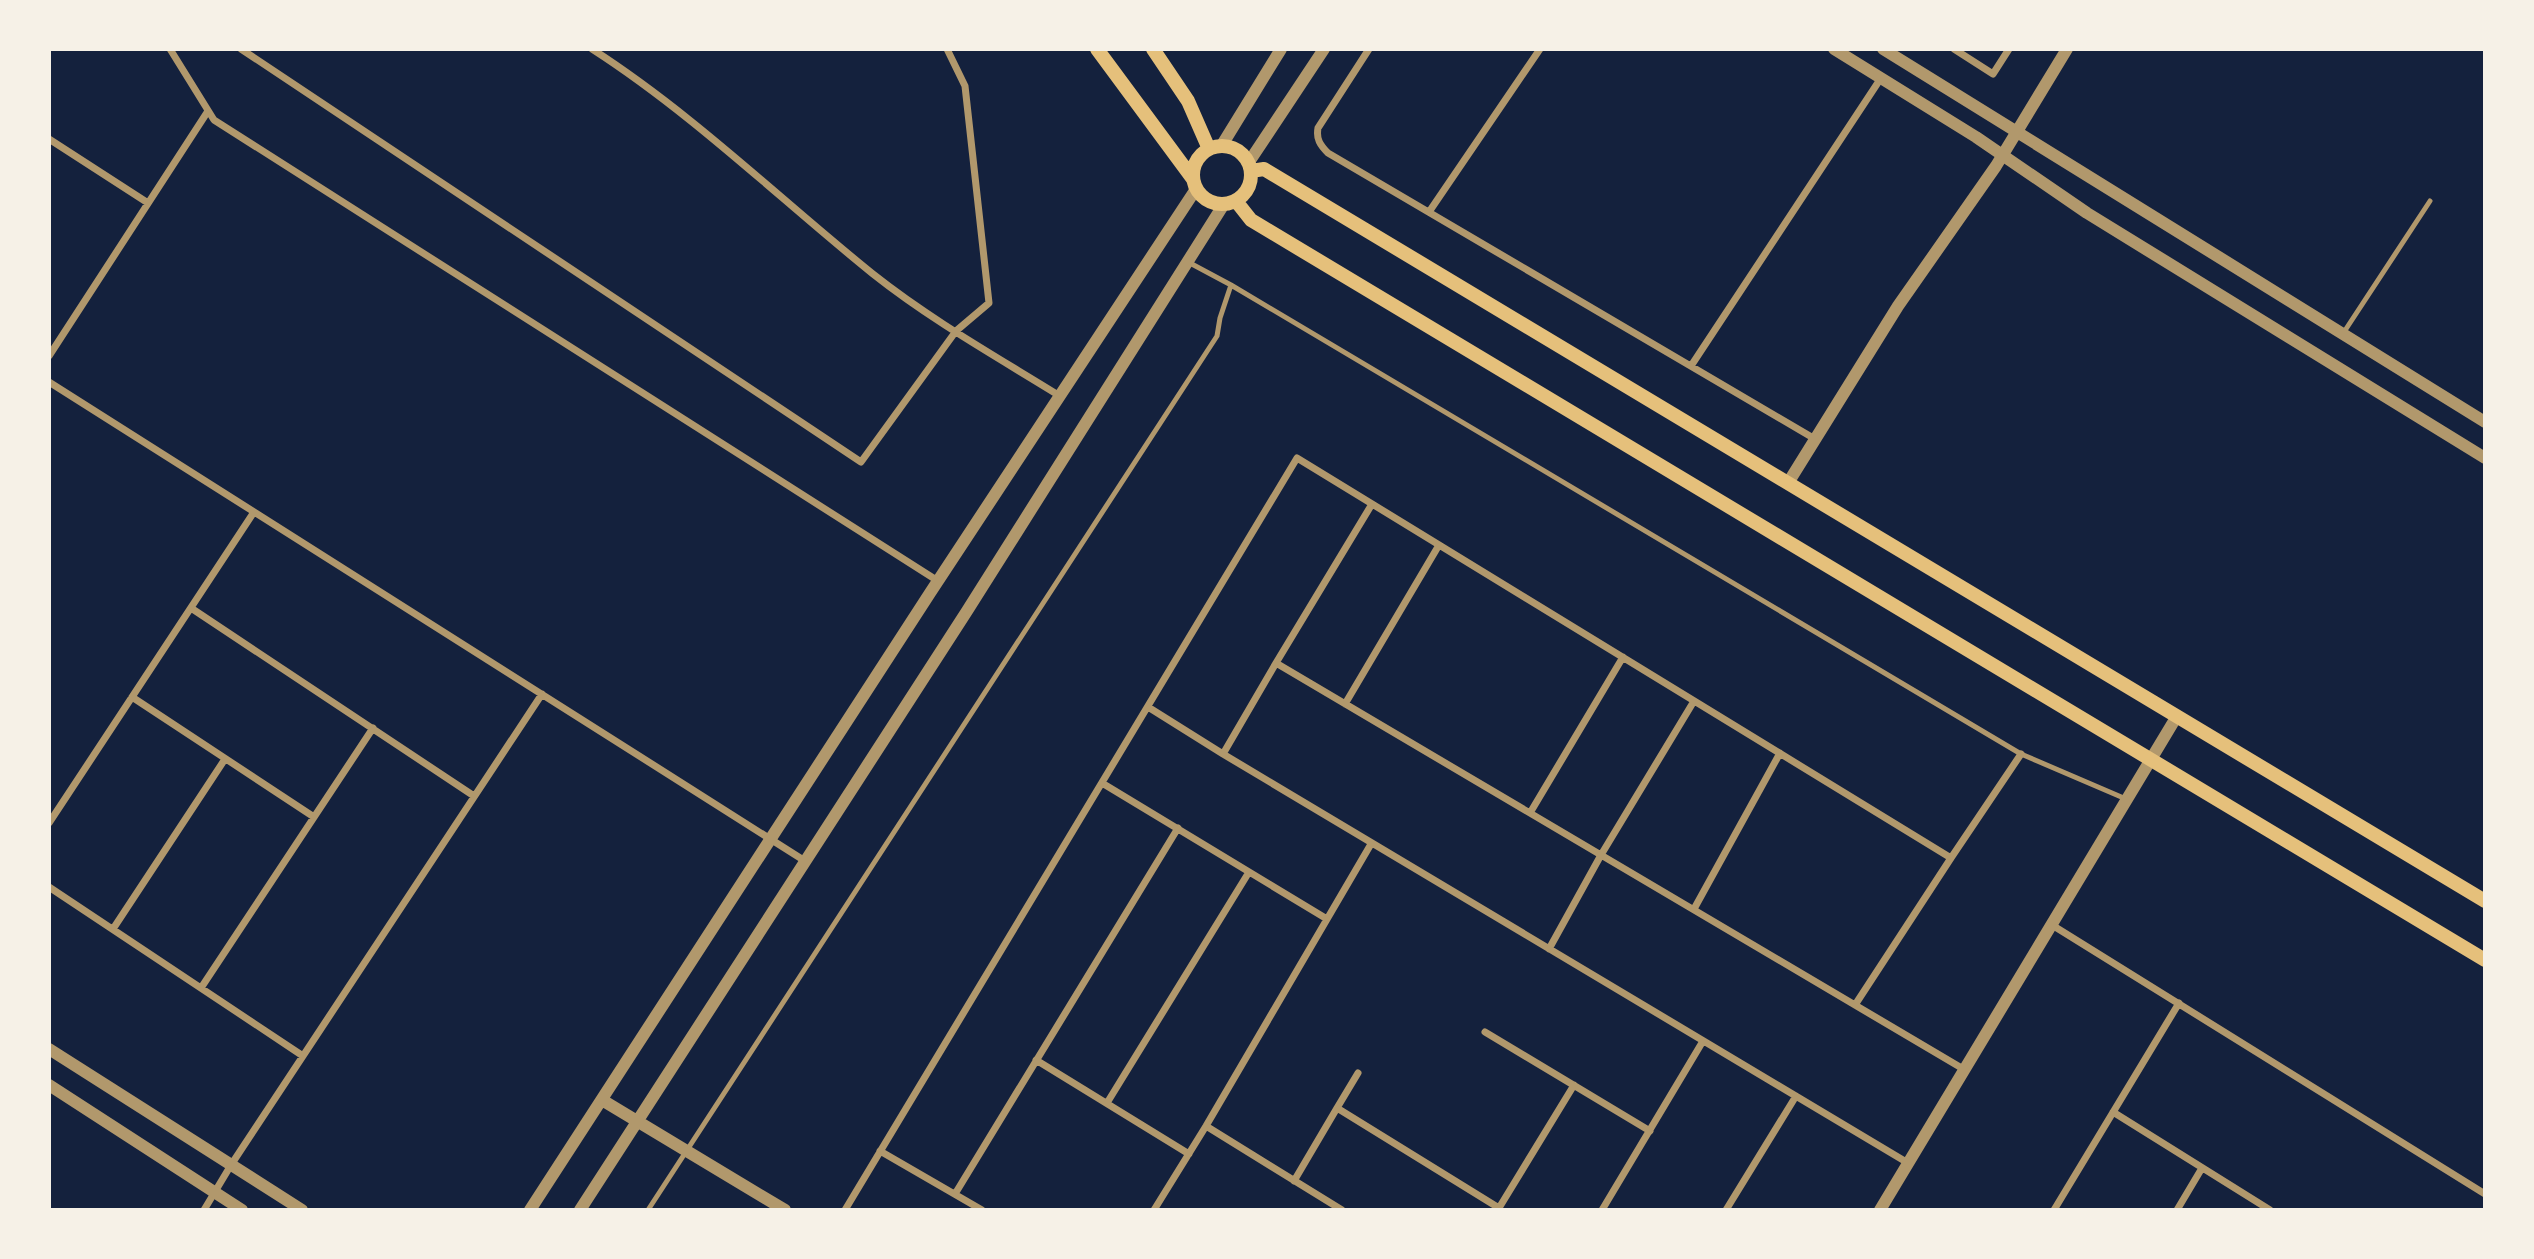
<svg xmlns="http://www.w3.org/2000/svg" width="2534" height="1259" font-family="'Noto Sans',sans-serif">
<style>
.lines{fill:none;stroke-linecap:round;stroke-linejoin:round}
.service{stroke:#b1986c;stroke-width:5}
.minor{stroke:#b1986c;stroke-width:7}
.tertiary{stroke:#b1986c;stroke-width:12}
.secondary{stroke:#e5c07b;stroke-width:14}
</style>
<rect width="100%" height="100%" fill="#14213d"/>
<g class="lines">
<path class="service" d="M1231 285 2021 754 2126 799
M2344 332 2430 201
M648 1210 1217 336 1220 318 1231 285 1188 262"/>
<path class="minor" d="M170 49 214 120 938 581
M241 49 861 462 956 331 989 303 965 86 947 49
M592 49C693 114 780 199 873 274 931 320 997 357 1060 396
M1369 49 1318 128C1316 139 1320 145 1328 153L1815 439
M1954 49 1993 74 2009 49
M49 139 148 203
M1429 212 1540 49
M49 356 208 111
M1691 366 1881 78
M49 382 805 861
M191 608 474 796
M1276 663 1372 504
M132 697 314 817
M1345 704 1439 545
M1148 707 1223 754
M1102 783 1327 919
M1530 813 1623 657
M49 823 254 512
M1951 858 2021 754
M49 887 303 1056
M1694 909 1780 753
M2052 925 2485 1194
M113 929 225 759
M1549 949 1601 855 1694 701
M201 988 373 728
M1485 1032 1650 1131
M1036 1060 1189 1154
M1107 1103 1249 872
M1337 1108 1358 1073
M2113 1112 2270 1210
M1206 1126 1342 1210
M880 1151 982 1210
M1908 1163 1223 754 1276 663 1965 1070
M1294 1181 1337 1108 1499 1208 1574 1085
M955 1194 1178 828
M204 1210 231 1165 542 694
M845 1210 1297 458 1951 858 1855 1005
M1154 1210 1206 1126 1371 844
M1602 1210 1703 1041
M1726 1210 1796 1096
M2054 1210 2179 1003
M2177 1210 2202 1168"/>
<path class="tertiary" d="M1834 49 1976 137 2087 213 2485 458
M1883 49 2485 422
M1222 145 1281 49
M1249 162 1324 49
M1788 483 1898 306 1996 166 2067 49
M49 1049 302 1210
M49 1085 242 1210
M602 1100 785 1210
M530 1210 930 593 1196 189
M580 1210 967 611 1224 204
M1880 1210 2177 716"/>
<path class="secondary" d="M1097 49 1193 179
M1153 49 1188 101 1209 149
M1193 175a29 29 0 1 1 58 0a29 29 0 1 1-58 0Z
M1251 171 1264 169 2485 901
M1236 201 1251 220 2485 960"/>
</g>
<rect width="2534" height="1259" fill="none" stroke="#f6f1e7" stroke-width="102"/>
</svg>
